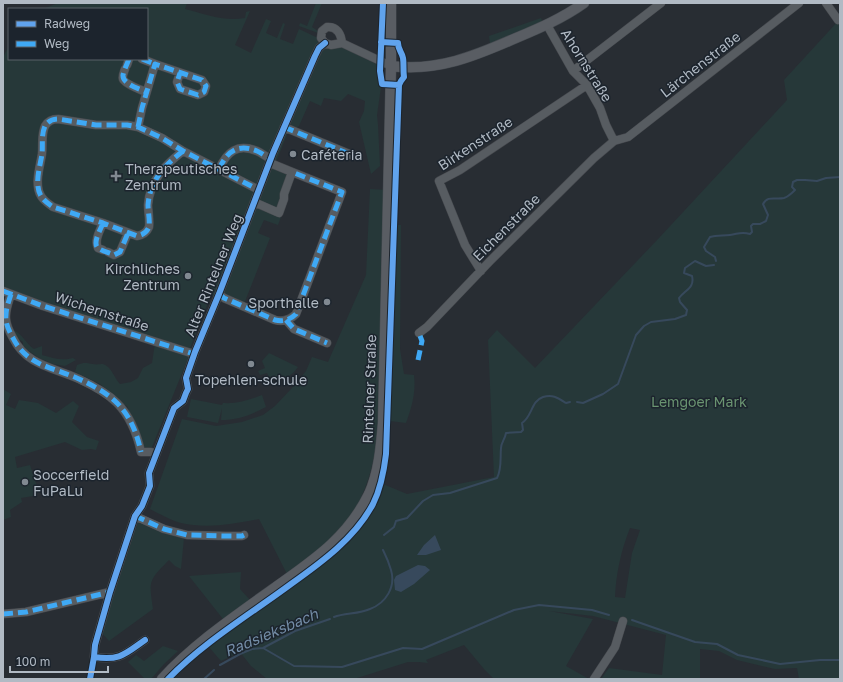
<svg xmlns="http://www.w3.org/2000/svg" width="843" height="682" font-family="'Golos Text',sans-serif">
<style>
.green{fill:#263839;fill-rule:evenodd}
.water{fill:#37495c}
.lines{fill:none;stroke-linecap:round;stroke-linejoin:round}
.stream{stroke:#37495c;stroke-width:2}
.minor-casing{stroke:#46494e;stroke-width:9}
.major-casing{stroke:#454a50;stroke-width:11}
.minor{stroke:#575c61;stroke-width:8}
.major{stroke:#595d63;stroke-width:10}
.quiet{stroke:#3fa9f5;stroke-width:5;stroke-dasharray:10 5;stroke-linecap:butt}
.cycleway-casing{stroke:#1c242d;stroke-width:8}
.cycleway{stroke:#60a3ed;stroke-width:6}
.poi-dot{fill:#818991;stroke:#1c242d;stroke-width:1.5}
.labels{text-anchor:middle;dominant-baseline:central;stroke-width:3;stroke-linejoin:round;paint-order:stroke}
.street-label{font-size:14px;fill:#b1bac4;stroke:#1c242d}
.poi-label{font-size:14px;fill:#b1bac4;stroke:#1c242d;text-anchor:start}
.park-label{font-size:14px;fill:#6a9471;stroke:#1c242d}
.water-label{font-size:15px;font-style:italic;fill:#738ca6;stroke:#1c242d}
</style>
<rect width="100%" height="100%" fill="#282d33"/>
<path class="green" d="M58 3H187L185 9C205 14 224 22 245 18L246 12 250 11 235 45 251 53 266 19 271 21 266 33 277 38 283 23 285 24 280 39 293 44 299 29 318 38V43L329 47 341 46 378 65 381 87 377 115 378 125 380 166 371 174 359 122 364 111 365 101 348 94 341 101 324 98 321 106 310 101 299 126 288 132 274 167 294 176 287 201 278 225 264 220 258 233 270 238 242 309 211 295 189 351 3 290V57L9 46V59H147V9H43Z
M316 3H322L312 27 318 31V33L299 26 300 23 307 26Z
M541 18 543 23 490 44 489 36Z
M840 19V679H799L797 668 775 669 737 660 719 651 700 649V679H601L609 668 662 675 666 635 593 616 549 611 593 619 566 666 589 679H494L484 669 464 645 426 660 428 663 419 662H408L354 679H267L251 666 240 652 221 661 208 646 348 544 368 518 376 504 383 484 407 494 494 477 488 340 497 330 535 368 659 238 787 100 784 80ZM630 528 640 530 632 553 625 598 615 597C616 573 621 551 630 528Z
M370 189 388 190C386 240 384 290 382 341 380 392 383 462 356 507 337 538 315 553 287 574L259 519C234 524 207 529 181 523 170 520 160 514 150 509L182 419 216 426 242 422 263 415 275 406 292 388 306 371 312 357 328 362 366 275Z
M397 225H401L400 349 404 374 414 375C416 393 412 406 406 423L390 421Z
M13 330C23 334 26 344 34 349L42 346V355C53 358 62 361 73 358L76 360 65 366 53 364 39 358 29 351 23 346V342L17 338Z
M155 343 189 356 152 447 148 448 143 447 127 406 123 404 100 384 75 372 77 365C85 362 85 363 93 364 96 365 100 364 103 364 112 367 114 378 120 384L131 382 138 378 143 368 152 363Z
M269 353 298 367C290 378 283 380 270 379L267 373 260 375 258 371 265 368 262 361Z
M3 389 11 394 6 405 15 409 19 400 38 403 56 413 73 401 79 406 72 422 87 437 99 441 96 450 91 449 82 450 65 442 15 457 17 468 30 465 39 492 33 494V496L21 498 22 502 10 510 11 517 3 520Z
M262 395 266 407C251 415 238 420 221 420L222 408 218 423 187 417 191 399 222 405 223 403C237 404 249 400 262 395Z
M138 522 161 532 184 538 181 569 175 566 169 560C148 581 149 581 153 609L109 641 101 632Z
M241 572 240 589 251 601 223 619 189 576Z
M163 646 178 651 164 664 151 679H145L128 662 136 655 144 661Z"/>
<path class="water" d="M435 535 441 550 426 555H417L424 545Z
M418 565 425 566 430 570 414 584 401 592 395 590 394 580 396 576Z"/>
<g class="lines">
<path class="stream" d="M716 261 715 257 706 251 704 247 710 237C717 235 723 236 730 235 738 234 741 231 750 234L752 232 751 226 753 224H760L766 221 768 215 763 204C768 195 775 200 784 198 788 197 792 193 795 190L792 187 793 182 797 180H805L817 181 826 178 840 177
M577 402 583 403 603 394 618 384 636 335 644 326 651 322 675 319 686 315 687 310 680 302 679 298C685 290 695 288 692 276L684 273 685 268 695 261 706 266 714 265
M384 535 394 527 396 521 407 518 423 501 433 495 450 493 497 478C502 469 500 459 501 448 501 443 505 439 506 433L521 432 523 430 522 423C532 417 531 401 543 397 553 394 558 398 566 403L570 402
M334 617C345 613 359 614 370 609 386 603 396 587 391 570 389 563 386 556 383 550
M632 620 695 642 717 644 738 655 780 664 820 660H840
M263 648 294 666 342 667 403 648 422 649 514 610 539 605 592 610 609 615
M220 665 240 654 252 649 263 648 295 631 330 619
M204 679 214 670"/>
<g class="minor-casing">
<path id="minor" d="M826 3 838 20
M547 25 573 71 587 85 600 108 606 125 614 141
M342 43C341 34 337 26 327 27L322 31 321 38 325 43 331 45 342 43 391 66
M142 59 155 64
M127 65 129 59
M125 69C124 72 122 76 123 79 125 84 141 90 146 92
M573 71 661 3
M138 127 142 108 155 64 202 80 206 86 204 92 198 95 180 89 177 82 180 73
M284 127 354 156
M183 151C165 165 150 180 148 205 148 211 150 220 149 227 147 232 143 235 137 236L103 223 53 207C49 204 44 201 41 196 34 184 40 167 42 154 43 145 41 135 45 126 48 121 53 119 58 119L96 125H127L138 127 162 138 183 151 259 190
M219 169C227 152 237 143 257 151 262 153 266 157 271 159
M254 202 279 213 284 199V194L292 172 270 163
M103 223C100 231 94 240 98 248L103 250
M108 252 114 255 120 252 128 233
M481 271 465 245 439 181 460 170 587 85
M3 291 43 306 194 354
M11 294C9 301 6 308 6 315 5 323 9 331 13 338 27 366 53 367 79 379 92 385 107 393 117 403 131 417 137 434 141 452H151L156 454
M219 294 224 298 275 320C283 322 290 320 296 314L342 192 292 172
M286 320 294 329 327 343
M419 333 427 327 491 260 594 158 614 141 628 137 799 3
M135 516 164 529 187 535 226 536H242L244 535
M3 614 26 612 110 592
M145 640C125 654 120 661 94 657L95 645 110 592 135 516 142 506 150 486 149 473 174 408 183 401 186 393 188 389 186 378 195 352 219 294 273 153 315 56 319 48 325 43
M594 679 615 647 623 621"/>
</g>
<g class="major-casing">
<path id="major" d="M391 66C437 72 475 56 516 38 540 28 563 18 584 3
M162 679C194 644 234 617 273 589 312 561 347 539 369 494 379 472 381 446 383 423L391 66V3"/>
</g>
<use href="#minor" class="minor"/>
<use href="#major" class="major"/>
<path class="quiet" d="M129 59C127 64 124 70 123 75 122 84 140 89 146 92
M142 59 155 64
M138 127 142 108 155 64 202 80 206 86 204 92 198 95 180 89 177 82 180 73
M284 127 354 156
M183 151C165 165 150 180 148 205 148 211 150 220 149 227 147 232 143 235 137 236L103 223 53 207C49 204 44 201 41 196 34 184 40 167 42 154 43 145 41 135 45 126 48 121 53 119 58 119L96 125H127L138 127 162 138 183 151 259 190
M219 169C227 152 237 143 257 151 262 153 266 157 271 159
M103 223C101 229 92 243 98 248 102 251 110 253 114 255L120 252 128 233
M3 291 43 306 194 354
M11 294C9 301 6 308 6 315 5 323 9 331 13 338 27 366 53 367 79 379 92 385 107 393 117 403 131 417 137 434 141 452
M219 294 224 298 275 320C283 322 290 320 296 314L342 192 292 172
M286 320 294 329 327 343
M418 360 422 341 419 333
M135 516 164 529 187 535 226 536H242L244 535
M3 614 26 612 106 593 110 592 109 594"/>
<g class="cycleway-casing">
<path id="cycleway" d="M383 3 380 71 382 84 399 85
M94 657C120 661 125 654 145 640
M90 679 94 657 95 645 110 592 135 516 142 506 150 486 149 473 174 408 183 401 186 393 188 389 186 378 195 352 219 294 273 153 315 56 319 48 325 43
M168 679C204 642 249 615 291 584 322 562 355 538 373 504 381 488 384 471 386 454L399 85 401 81 404 77C403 71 404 64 403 58 402 52 398 50 398 43L381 42"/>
</g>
<use href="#cycleway" class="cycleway"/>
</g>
<g class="poi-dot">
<circle cx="293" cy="154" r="4"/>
<path d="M114 170h4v4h4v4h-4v4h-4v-4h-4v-4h4z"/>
<circle cx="188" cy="276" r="4"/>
<circle cx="327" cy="302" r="4"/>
<circle cx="251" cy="364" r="4"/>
<circle cx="25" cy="482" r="4"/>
</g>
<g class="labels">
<g class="street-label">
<text transform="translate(700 64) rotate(-38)">Lärchenstraße</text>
<text transform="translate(587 65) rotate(58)">Ahornstraße</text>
<text transform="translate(475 143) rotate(-33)">Birkenstraße</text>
<text transform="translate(506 227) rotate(-45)">Eichenstraße</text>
<text transform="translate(213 275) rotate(-68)">Alter Rintelner Weg</text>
<text transform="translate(102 311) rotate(18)">Wichernstraße</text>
<text transform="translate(369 389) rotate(-88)">Rintelner Straße</text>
</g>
<g class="poi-label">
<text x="301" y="154">Caféteria</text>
<text x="125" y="168">Therapeutisches<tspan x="125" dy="16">Zentrum</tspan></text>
<text x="180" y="268" text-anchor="end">Kirchliches<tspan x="180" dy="16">Zentrum</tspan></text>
<text x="319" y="302" text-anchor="end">Sporthalle</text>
<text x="251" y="379" text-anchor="middle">Topehlen-schule</text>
<text x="33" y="474">Soccerfield<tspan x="33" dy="16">FuPaLu</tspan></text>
</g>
<g class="park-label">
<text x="699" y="401">Lemgoer Mark</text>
</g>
<g class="water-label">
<text transform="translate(271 632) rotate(-23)">Radsieksbach</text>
</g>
</g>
<rect width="843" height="682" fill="none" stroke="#b1bac4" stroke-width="8"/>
<rect x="8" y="8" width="140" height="52" fill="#1c242d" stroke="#586069"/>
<rect x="16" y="21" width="20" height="6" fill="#60a3ed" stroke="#586069"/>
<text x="44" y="28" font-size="12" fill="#b1bac4">Radweg</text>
<rect x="16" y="41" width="20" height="6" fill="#3fa9f5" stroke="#586069"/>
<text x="44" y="48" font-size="12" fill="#b1bac4">Weg</text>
<path d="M10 666v6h98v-6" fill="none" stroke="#b1bac4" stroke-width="2"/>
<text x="16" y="666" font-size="12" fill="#b1bac4" stroke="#1c242d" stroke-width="3" paint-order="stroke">100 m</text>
</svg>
